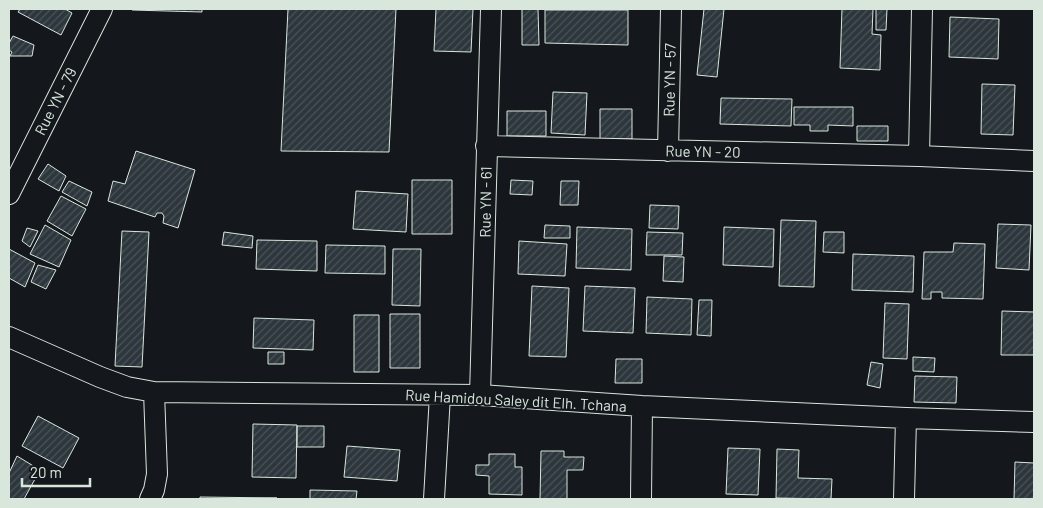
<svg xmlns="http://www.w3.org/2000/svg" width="1043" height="508" font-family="Barlow,sans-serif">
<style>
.building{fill:url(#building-hatch);stroke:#d8e6dc}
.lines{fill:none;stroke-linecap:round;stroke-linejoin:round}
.minor-casing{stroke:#d8e6dc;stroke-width:22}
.minor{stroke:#14181c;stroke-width:20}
.labels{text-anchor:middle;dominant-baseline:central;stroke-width:4;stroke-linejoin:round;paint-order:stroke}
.street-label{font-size:15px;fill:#d8e6dc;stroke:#14181c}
</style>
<defs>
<pattern id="building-hatch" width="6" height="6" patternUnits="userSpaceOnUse" patternTransform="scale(1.25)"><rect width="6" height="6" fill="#2c363c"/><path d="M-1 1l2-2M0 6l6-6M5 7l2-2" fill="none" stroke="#4a5358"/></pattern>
</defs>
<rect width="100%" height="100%" fill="#14181c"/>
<path class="building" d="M20 9H65L72 13 61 35 18 12Z
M132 9H202V12L132 10Z
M288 9H396L389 152 281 151Z
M436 9H473L471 52 434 51Z
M522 9H538L539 45H522Z
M704 9H724L717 77 697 75Z
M842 9H873L872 34 881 35 880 70 840 68Z
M876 9H887L886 30H876Z
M545 10H628V45L545 43Z
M950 17 999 19 998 59 949 57Z
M13 36 34 45 32 56H10L12 52 9 50V43Z
M982 84 1015 85 1013 135 981 134Z
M553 92 587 93 585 135 551 133Z
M721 98 792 99 791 126 720 124Z
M794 107H853V126L828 125V131H810V125H794Z
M600 109H632V139H600Z
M507 111H546V136H507Z
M857 126H888V141H857Z
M136 151 195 170 178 228 163 223 164 216 162 213H157L155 217 108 201 113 181 125 184Z
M48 164 66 176 59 191 38 179Z
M412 180H452V234H412Z
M511 180 533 181 532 195 510 194Z
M69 181 92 192 87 206 62 192Z
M561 181H579L578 205H560Z
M356 191 408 194 406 232 353 229Z
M61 196 86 209 72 236 47 221Z
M650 205 679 206 678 229 649 228Z
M781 220 816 221 814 287 779 286Z
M998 224 1031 225 1029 270 996 268Z
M45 225 71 240 59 267 30 254Z
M545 225 570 226V238H544Z
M577 227 632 229 631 270 576 268Z
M724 227 774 229 773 267 723 265Z
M27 228 38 231 30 247 22 241Z
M122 231 149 232 142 367 115 366Z
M224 232 253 236 252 248 222 245Z
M647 232 683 233 682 255H646Z
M824 232H844V253L823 252Z
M257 240 317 241V271L256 269Z
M519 241 567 244 565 276 518 274Z
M954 243 985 244 983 299 942 298V292H931V299H922L924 252H953Z
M326 245 385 246V274L325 273Z
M9 249 35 263 25 287 9 278Z
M393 249H421L420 306 392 305Z
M853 254 914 256 913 292 852 290Z
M664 256 684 257 683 282 663 281Z
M38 265 56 270 46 289 31 282Z
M532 286 569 288 566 357 529 356Z
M585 286 635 288 633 333 583 331Z
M647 297 692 299 691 335 646 333Z
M699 300H712L711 336 697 335Z
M885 303 909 304 907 359 883 358Z
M1002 311 1034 312V355H1001Z
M390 314H420V368H390Z
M354 315H379V372H354Z
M254 318 314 320 313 350 253 348Z
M268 352H284V364H268Z
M913 357 935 358 934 372 913 371Z
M616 359H642V383H615Z
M871 362 883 364 880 388 867 385Z
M915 376 957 377 956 403 914 402Z
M38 416 79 438 63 468 22 446Z
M253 424 297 425 296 478 252 477Z
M297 426H324V447H297Z
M347 446 400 450 397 481 344 477Z
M728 448 760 449 758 495 726 494Z
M777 449 799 450 798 478 832 479 831 499 776 498Z
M541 451H564V457H584L583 470H567V499H540Z
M489 454H515V467H522V495L489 494V476L476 475V465H489Z
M17 456 40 470 24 499H9V473Z
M1015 462 1034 463V499H1014Z
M310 490 357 491 356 499H310Z
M200 497 277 498 200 499Z"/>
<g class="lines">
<g class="minor-casing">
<path id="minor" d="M486 146 919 156 1034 161
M668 151 671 9
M919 156 922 9
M9 194 102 9
M9 337 100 377 127 387 154 392 480 395 642 406 906 418 1034 422
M480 395 491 9
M150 499 154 490 157 474 154 392
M434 499 440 395
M641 499 642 406
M904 499 906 418"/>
</g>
<use href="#minor" class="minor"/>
</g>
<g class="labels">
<g class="street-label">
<text transform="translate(669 80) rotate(-89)">Rue YN - 57</text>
<text transform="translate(55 101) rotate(-63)">Rue YN - 79</text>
<text transform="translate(703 151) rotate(1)">Rue YN - 20</text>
<text transform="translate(485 202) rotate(-89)">Rue YN - 61</text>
<text transform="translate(516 400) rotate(3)">Rue Hamidou Saley dit Elh. Tchana</text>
</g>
</g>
<rect width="1043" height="508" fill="none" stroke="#d8e6dc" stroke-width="20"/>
<path d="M22 478v8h68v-8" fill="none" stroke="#d8e6dc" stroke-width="2.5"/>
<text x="30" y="478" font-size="15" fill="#d8e6dc" stroke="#14181c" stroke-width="4" paint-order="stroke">20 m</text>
</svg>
